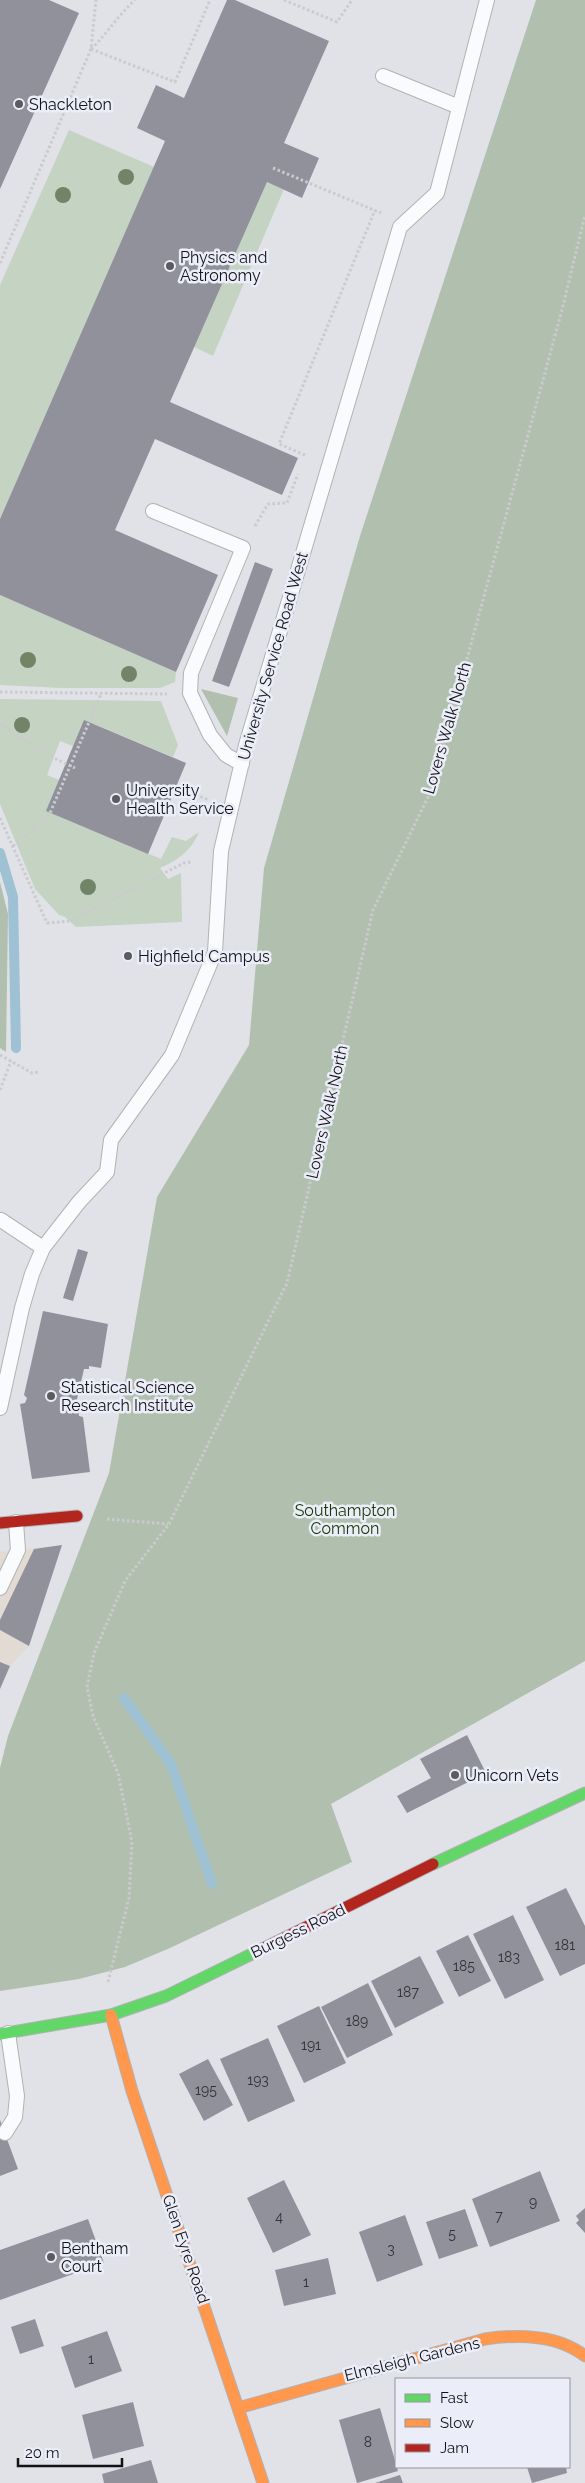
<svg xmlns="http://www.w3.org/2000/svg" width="585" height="2483" font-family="Raleway,sans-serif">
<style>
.industrial{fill:#e2dbd3}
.green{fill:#c5d3c3}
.forest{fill:#b1c0ae}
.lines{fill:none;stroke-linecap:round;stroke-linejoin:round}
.stream{stroke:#9ec1d4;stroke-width:10}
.building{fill:#90919b}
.lane-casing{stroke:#b2b2b6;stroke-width:16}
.fast-casing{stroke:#b2b2b6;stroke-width:13}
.slow-casing{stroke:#b2b2b6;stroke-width:13}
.jam-casing{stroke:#b2b2b6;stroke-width:13}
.path{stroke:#cbcbcd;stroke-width:3;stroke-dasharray:2.5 2.5;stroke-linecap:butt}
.lane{stroke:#fafbfc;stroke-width:14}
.fast{stroke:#63d668;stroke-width:11}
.slow{stroke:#ff974d;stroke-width:11}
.jam{stroke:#b3261e;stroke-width:11}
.tree{fill:#718468}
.poi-dot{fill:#5b5b60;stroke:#ebeef8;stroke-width:2}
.labels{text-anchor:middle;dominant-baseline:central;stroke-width:5;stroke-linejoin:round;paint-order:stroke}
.number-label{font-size:14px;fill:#323238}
.poi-label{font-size:16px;fill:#131317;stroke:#ebeef8;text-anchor:start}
.street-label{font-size:16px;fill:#131317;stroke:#ebeef8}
.park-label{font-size:16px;fill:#163800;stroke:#ebeef8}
</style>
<rect width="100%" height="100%" fill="#e1e2e8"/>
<path class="industrial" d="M62 1545 29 1646 10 1666 0 1662V1552Z"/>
<path class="green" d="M69 130 154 167 0 519V285Z
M267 182 284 189 213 356 194 347Z
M0 595 176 672 175 682 160 688H62L0 685Z
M0 699 161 701 178 745 173 757 94 724 83 750 60 741 47 775 69 784 56 815 161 859 172 837 186 841 199 832C191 851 178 860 160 868L168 879 181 873 182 922 76 927 65 917 59 915 35 889 0 804Z"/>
<path class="forest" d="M536 0H585V1661L331 1804 352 1862 170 1948 125 1967 79 1979 0 1991V1768L8 1736 109 1473 157 1197 249 1045 264 868 360 536Z
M201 689 238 698 227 736Z
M0 882 8 914 6 1052 0 1048Z"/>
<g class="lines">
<path class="stream" d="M0 853 13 897 16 1048
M124 1698 171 1764 212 1884"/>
</g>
<path class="building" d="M0 0H49L79 13 0 189Z
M227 0H235L329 41 284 143 319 158 302 198 267 182 170 402 298 458 282 495 155 439 115 530 218 575 176 672 0 595V519L165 141 137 128 156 85 184 98Z
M255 562 273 569 229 687 212 681Z
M84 720 186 763 148 854 46 811Z
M78 1249 88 1252 73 1301 63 1298Z
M43 1311 108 1324 101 1368 89 1366V1369H84L75 1408 78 1409 79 1416 83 1417 90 1472 32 1479 20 1404 25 1403 27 1398 24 1395Z
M62 1545 29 1646 0 1630V1620L34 1549Z
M0 1662 10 1666 0 1689Z
M467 1735 486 1773 407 1813 397 1796 431 1778 420 1759Z
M566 1888 585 1926V1964L560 1976 526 1907Z
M513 1915 544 1980 505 1999 473 1934Z
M468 1935 491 1981 459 1997 436 1951Z
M420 1956 444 2003 395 2028 371 1981Z
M368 1983 393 2035 347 2058 321 2007Z
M319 2006 346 2063 304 2083 277 2026Z
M268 2038 295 2101 248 2122 220 2059Z
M208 2059 233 2105 204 2121 179 2074Z
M0 2120 18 2169 0 2176Z
M540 2171 560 2221 490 2247 472 2199Z
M284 2180 311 2235 273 2253 247 2198Z
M585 2208V2233L576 2223 579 2220 576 2216Z
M465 2209 478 2246 439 2259 426 2222Z
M405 2215 423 2265 377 2282 359 2232Z
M88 2219 104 2263 0 2300V2250Z
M328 2258 336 2294 284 2306 275 2270Z
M35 2319 44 2346 20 2354 11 2327Z
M107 2331 122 2371 75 2388 61 2347Z
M133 2402 144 2446 93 2459 82 2415Z
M380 2408 398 2471 357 2483 339 2420Z
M151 2460 158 2483H104L102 2474Z
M527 2467H566L567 2473 532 2483Z
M400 2475 403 2483H375Z"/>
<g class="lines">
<g class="lane-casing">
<path id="lane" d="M383 76 459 107
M153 511 243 548 191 673 190 693 210 735 226 755 242 764
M1 1220 43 1248
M0 1408 22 1308 32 1274 43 1248 79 1202 107 1172 111 1140 172 1055 215 952 221 851 246 745 400 227 437 193 487 0
M0 1588 18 1550 16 1522
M5 2133 15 2117 17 2096 8 2033"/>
</g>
<g class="fast-casing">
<path id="fast" d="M433 1864 585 1793
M0 2034 111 2015 166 1996 262 1949"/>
</g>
<g class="slow-casing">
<path id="slow" d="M111 2015 132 2091 263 2483
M238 2408 485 2339C519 2334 557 2334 585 2356"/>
</g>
<g class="jam-casing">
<path id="jam" d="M0 1523 77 1516
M262 1949 433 1864"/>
</g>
<path class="path" d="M284 0 337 22 352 0
M91 49 175 82 210 0
M91 49C107 34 118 15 135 0
M273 168 381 213
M0 263 91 49 96 0
M305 455 279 444 375 210
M255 526 268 504 287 503 298 474
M0 692 167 694
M0 724 54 758 75 768
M191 793 209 800
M0 818 47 923 70 921 184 863 191 862
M13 846 50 813 101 694
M0 1055 32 1073 39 1072
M0 1090 11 1061
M107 1519 168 1524
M108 1982 129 1898 132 1842 118 1773 93 1716 87 1687 94 1653 125 1581 169 1524 287 1283 373 910 431 791 562 310 585 215"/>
<use href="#lane" class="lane"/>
<use href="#fast" class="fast"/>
<use href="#slow" class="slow"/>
<use href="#jam" class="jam"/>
</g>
<g class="tree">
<circle cx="126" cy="177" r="8"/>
<circle cx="63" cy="195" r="8"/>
<circle cx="28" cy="660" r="8"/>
<circle cx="129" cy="674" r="8"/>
<circle cx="22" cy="725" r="8"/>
<circle cx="88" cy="887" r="8"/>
</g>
<g class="poi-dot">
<circle cx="19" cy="104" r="5"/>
<circle cx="170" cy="266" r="5"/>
<circle cx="116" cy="799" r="5"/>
<circle cx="128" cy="956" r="5"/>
<circle cx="51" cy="1396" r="5"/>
<circle cx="455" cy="1775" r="5"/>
<circle cx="51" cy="2257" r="5"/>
</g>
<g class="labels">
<g class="number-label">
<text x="565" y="1945">181</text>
<text x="509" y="1957">183</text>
<text x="464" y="1966">185</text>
<text x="408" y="1992">187</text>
<text x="357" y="2021">189</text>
<text x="311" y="2045">191</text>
<text x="258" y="2080">193</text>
<text x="206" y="2090">195</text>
<text x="533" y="2202">9</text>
<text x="499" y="2216">7</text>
<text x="279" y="2217">4</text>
<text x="452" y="2234">5</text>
<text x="391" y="2249">3</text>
<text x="306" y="2282">1</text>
<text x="91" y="2359">1</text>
<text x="368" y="2442">8</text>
</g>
<g class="poi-label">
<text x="29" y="104">Shackleton</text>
<text x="180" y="257">Physics and<tspan x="180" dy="18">Astronomy</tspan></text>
<text x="126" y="790">University<tspan x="126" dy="18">Health Service</tspan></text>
<text x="138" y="956">Highfield Campus</text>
<text x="61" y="1387">Statistical Science<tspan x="61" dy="18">Research Institute</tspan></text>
<text x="465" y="1775">Unicorn Vets</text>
<text x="61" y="2248">Bentham<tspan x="61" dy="18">Court</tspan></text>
</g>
<g class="street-label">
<text transform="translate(273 656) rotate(-74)">University Service Road West</text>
<text transform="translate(447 728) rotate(-74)">Lovers Walk North</text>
<text transform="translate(327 1112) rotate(-77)">Lovers Walk North</text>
<text transform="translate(298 1931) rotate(-26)">Burgess Road</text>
<text transform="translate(186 2249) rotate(71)">Glen Eyre Road</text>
<text transform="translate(412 2359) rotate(-14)">Elmsleigh Gardens</text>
</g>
<g class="park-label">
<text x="345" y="1510">Southampton<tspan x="345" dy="18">Common</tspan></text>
</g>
</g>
<rect x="395" y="2378" width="175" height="90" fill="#ebeef8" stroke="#95969e"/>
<rect x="405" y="2394" width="25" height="8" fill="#63d668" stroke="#95969e"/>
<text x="440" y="2403" font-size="15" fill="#131317">Fast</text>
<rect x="405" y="2419" width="25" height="8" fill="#ff974d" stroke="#95969e"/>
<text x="440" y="2428" font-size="15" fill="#131317">Slow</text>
<rect x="405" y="2444" width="25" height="8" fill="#b3261e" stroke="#95969e"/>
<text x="440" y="2453" font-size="15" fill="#131317">Jam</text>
<path d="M18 2458v8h104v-8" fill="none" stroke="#131317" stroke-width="2.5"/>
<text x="25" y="2458" font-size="15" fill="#131317" stroke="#ebeef8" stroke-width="4" paint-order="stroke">20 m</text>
</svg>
